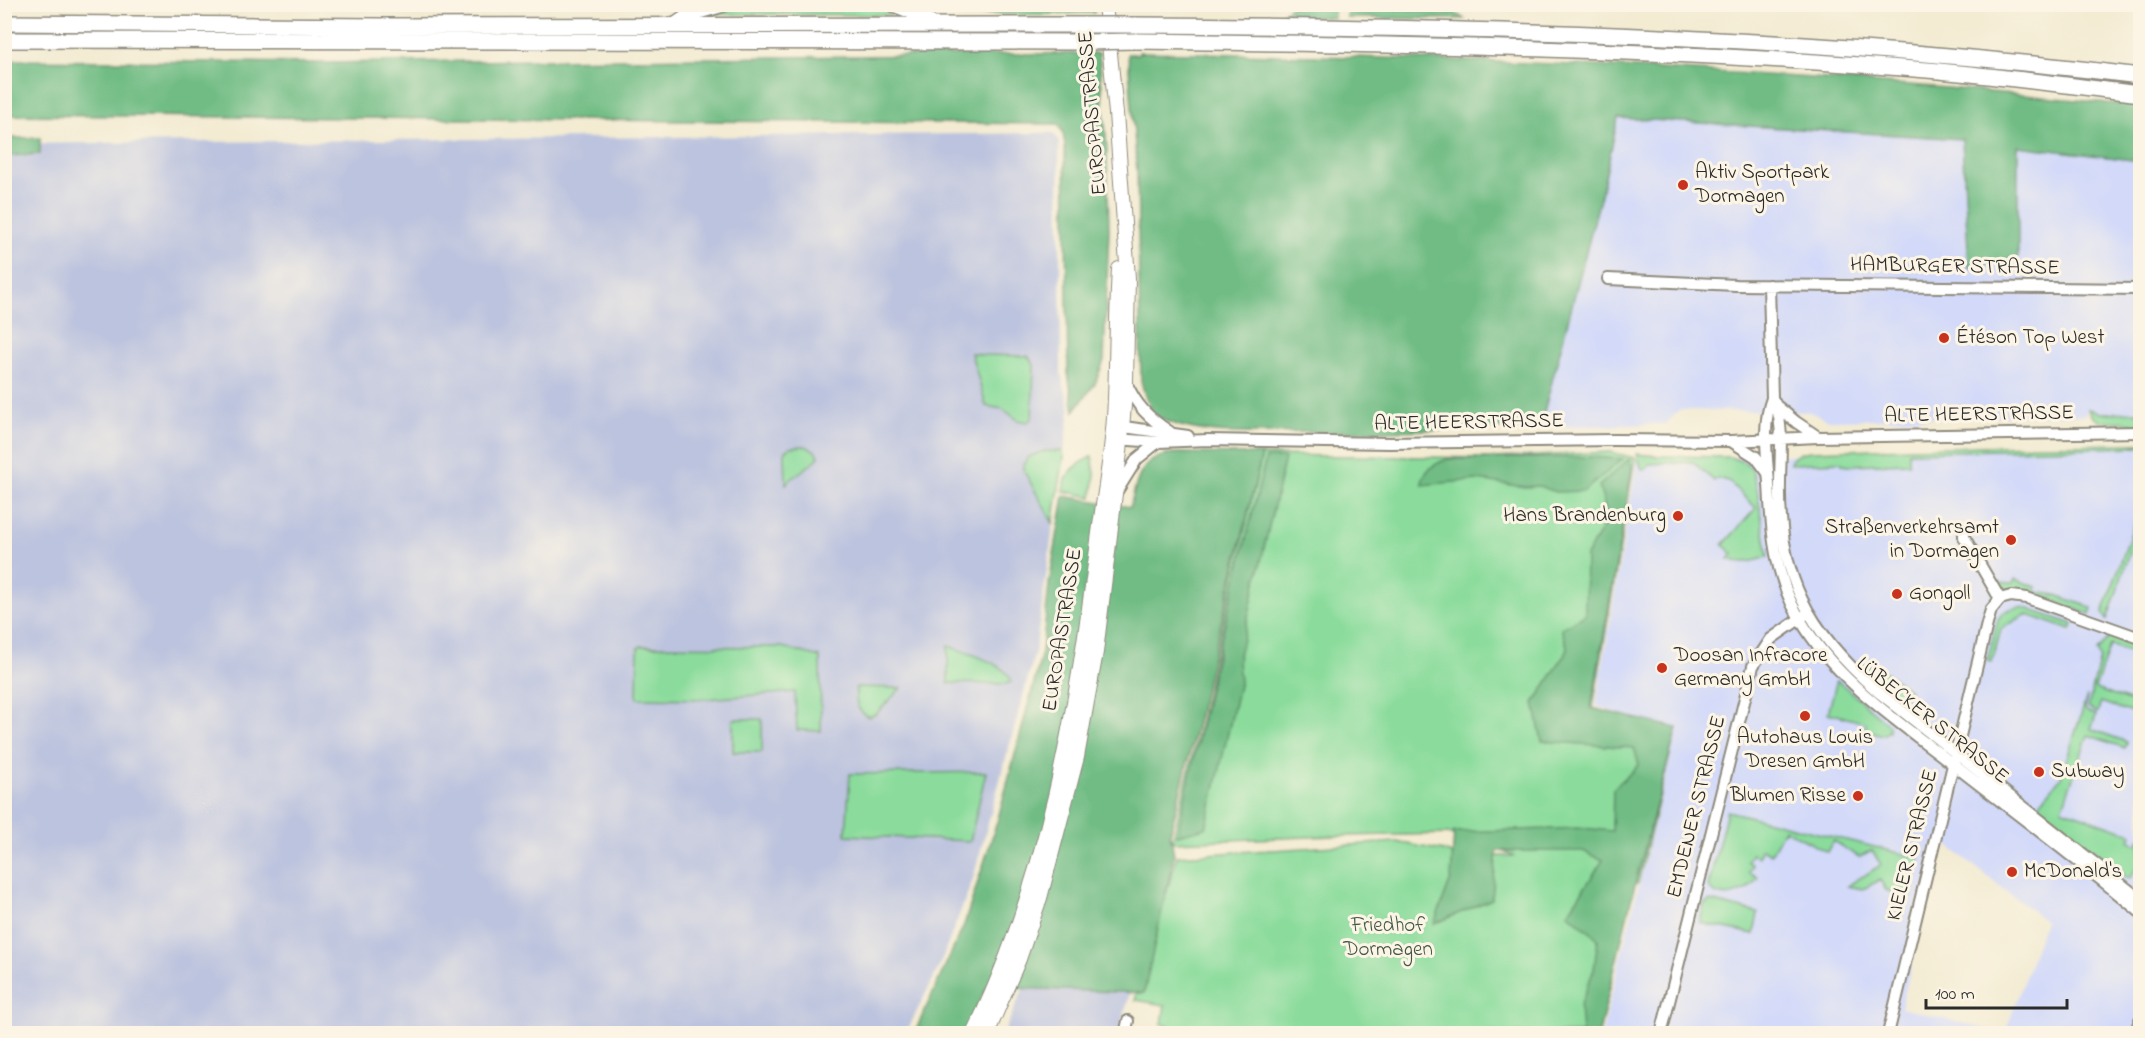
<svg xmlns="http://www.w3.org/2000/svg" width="2145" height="1038" font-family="'Indie Flower',sans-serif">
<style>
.built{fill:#d2d9f9}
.industrial{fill:#bcc3de}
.green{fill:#8bdc9c;stroke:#5b8464;stroke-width:1.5}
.forest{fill:#70bc84;stroke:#4e7458;stroke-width:1.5}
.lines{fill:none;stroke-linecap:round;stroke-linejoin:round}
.minor-casing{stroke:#8f8b7e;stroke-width:14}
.major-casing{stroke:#8f8b7e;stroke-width:16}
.highway-casing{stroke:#8f8b7e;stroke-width:18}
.minor{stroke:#fff;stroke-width:10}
.major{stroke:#fff;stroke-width:14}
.highway{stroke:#fff;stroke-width:15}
.highway-bridge-casing{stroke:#8f8b7e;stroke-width:18;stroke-linecap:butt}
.highway-bridge{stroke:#fff;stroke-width:15}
.poi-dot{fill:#c8321e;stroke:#fcf5e5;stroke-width:2}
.labels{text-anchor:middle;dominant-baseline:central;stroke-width:6;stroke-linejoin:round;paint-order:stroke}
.street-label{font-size:21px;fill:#2b2b2b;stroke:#fcf5e5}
.poi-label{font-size:21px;fill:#2b2b2b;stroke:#fcf5e5;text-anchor:start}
.park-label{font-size:21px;fill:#435747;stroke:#fcf5e5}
</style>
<rect width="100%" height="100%" fill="#fcf5e5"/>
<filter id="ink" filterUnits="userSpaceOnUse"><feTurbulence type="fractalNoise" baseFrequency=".0167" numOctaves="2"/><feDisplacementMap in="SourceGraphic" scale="12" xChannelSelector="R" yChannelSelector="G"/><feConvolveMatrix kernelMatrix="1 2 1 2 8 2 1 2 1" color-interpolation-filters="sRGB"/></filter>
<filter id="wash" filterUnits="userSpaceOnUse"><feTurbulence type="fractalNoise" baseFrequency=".008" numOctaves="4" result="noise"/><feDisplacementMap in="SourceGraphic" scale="24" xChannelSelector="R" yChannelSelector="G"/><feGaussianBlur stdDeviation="1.35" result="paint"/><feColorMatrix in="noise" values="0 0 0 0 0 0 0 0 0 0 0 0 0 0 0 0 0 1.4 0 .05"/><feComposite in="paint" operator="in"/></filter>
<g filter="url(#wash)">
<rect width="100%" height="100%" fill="#f3ebd2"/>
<path class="built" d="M1618 118 1962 139 1969 268 2018 257 2017 146 2140 161V412L2101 413 2088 409 2085 415 1829 420 1809 412 1679 410 1666 424 1540 427 1601 195Z
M2140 444V1033H2005L2045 921 1942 841 1901 1008 2001 1033H1602L1677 732 1596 706 1637 461 1797 455 1810 451Z"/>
<path class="industrial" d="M1053 133 1059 141 1061 373 1070 410 1035 652 972 882 938 969 906 1033H5L4 144Z
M1024 987 1130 993 1119 1033H1004Z"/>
<path class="green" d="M883 4 908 15 706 14 736 5Z
M1093 4 1094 13C1059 14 1023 15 987 14 959 14 931 14 904 5Z
M971 353 982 355 1028 356 1034 365 1032 418 1027 422 1018 420 1003 409 986 406Z
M2088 409 2101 413 2140 412V426C2134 424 2128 422 2121 422 2107 421 2093 424 2088 409Z
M2140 444V447L1909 452V463L1849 465 1842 464 1841 462 1790 464 1791 459 1801 453 1810 451 1983 446Z
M805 446 814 450 819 457C808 468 797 473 786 484L785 452 790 447Z
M1045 451H1063L1064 457 1053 523 1024 471V464L1028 457Z
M1610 452 1635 458 1593 708 1675 735 1638 883 1602 880 1598 959 1585 1033H1166L1168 1026 1162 1024 1165 1005 1135 1000 1177 856 1397 842 1444 851 1456 856H1515L1457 834 1336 836 1172 842 1262 455 1496 458Z
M1637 454 1658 456 1730 457 1746 463 1752 470 1756 483 1768 557C1753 561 1744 565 1729 559L1733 554 1723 545 1756 508 1728 481 1717 478 1714 481 1693 462 1650 464 1645 470H1642Z
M1092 456 1095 474 1092 497 1063 491C1067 469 1075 467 1092 456Z
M2135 522 2140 524 2107 620 2103 613Z
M2015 579 2036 587 2035 592 2056 595 2092 608 2090 614 2027 592 2007 589 1999 582 2013 583Z
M2022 607 2073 624 2071 630 2028 615 2023 616 2001 629 1992 662 1987 661 1998 619C2004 610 2011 608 2022 607Z
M2110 637 2140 648V656L2110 645 2095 689 2140 705V716L2101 702 2097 713 2088 708 2100 658 2097 651Z
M641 646 782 647 820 657 821 731 797 730 795 692 706 699 637 698 638 648Z
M948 646C963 651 1011 665 1011 682L1006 684 948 683Z
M1863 660 1867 665 1884 671 1910 691 1901 703 1858 665Z
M1837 680 1889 725V731L1883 735 1865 730 1866 723 1828 713Z
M856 687 901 688 876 714 869 717C855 711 856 701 856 687Z
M2087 696 2085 709 2088 712 2096 715 2091 729 2127 742 2125 748 2088 735 2062 809 2132 834 2130 841 2138 844 2140 837V864L2129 879 2037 807 2061 777Z
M733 719H762V752H733Z
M986 772 970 841 846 835 850 774Z
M1727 811 1920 858 1910 897 1886 890 1880 880 1863 889 1847 886 1881 865 1872 850 1859 857 1833 841 1827 852 1784 829 1771 854 1762 849 1758 857 1752 854 1747 861 1753 865 1749 872 1758 877C1748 893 1722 904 1708 887Z
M1710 901 1758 913 1754 934 1700 923 1704 904Z"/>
<path class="forest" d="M1313 4 1333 5 1334 18 1280 15 1292 6Z
M1347 5 1455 13 1464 19 1347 18Z
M1139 52C1396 57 1654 65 1910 85 1987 91 2064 99 2140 106V161L2018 146V257L1969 268 1962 139 1618 118 1601 195 1540 427C1465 429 1390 432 1315 432 1265 432 1193 441 1149 412L1151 407 1145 396 1141 381 1137 172 1128 54H1139Z
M1099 53 1107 149 1109 229 1104 360 1095 384 1074 411 1068 374 1065 145 1063 133 1058 124 5 115V60L320 63Z
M5 138H40V154L5 156Z
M1176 453 1262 454 1170 834 1174 855 1144 993 987 987 964 1033 914 1034 964 925 997 822 1042 653 1049 584 1064 496 1130 507C1138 476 1141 457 1176 453Z
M1590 457 1623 459 1584 491 1556 492 1539 486 1525 487 1477 480 1422 485C1422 471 1436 463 1448 459Z
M1266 458H1285L1238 660 1240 681 1206 828 1177 835 1213 672Z
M1629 459 1632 467 1626 508 1591 708 1677 728 1636 880 1599 1033H1582L1580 1006 1594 969 1598 939 1568 913 1603 860 1583 851H1497L1492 899 1434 924 1451 879 1454 832 1583 828 1612 831 1613 789 1639 765 1634 748 1542 741 1534 703 1568 649 1561 628 1585 615 1586 556 1608 518 1599 486Z"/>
</g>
<g filter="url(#ink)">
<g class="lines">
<g class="minor-casing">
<path id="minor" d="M1608 279 1736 285 2140 289
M1769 285 1772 398C1762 424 1767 456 1769 483 1771 530 1775 578 1800 619 1833 676 1889 715 1940 754 2007 807 2076 857 2140 912
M1126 382C1136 406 1149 418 1170 432
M1772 398C1785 416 1780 459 1780 483 1778 576 1808 631 1877 691L2140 899
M1778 407 1796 422 1818 437
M1117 426 1188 436
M1115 439 1158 442 1208 440 1390 443 1614 440 1731 441 1818 437 2140 432
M1731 441 1756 457 1768 473
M1117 491 1137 459 1158 442
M1964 528V537L2000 599
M1125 1034 1128 1021
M1661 1034 1753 666 1771 639 1805 615
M1888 1034 1987 624 1991 610 2000 599 2011 596 2027 598 2140 638
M2135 1034 2140 1020"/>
</g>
<g class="major-casing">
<path id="major" d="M973 1034C1047 883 1076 714 1097 549 1102 505 1111 462 1114 418 1117 369 1116 319 1119 269
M987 1034 1019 959 1040 898 1077 757 1096 652 1120 452 1126 381 1128 278 1116 113 1105 4"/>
</g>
<g class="highway-casing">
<path id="highway" d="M894 4 917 13 931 24
M4 23 381 26 1085 25
M676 25 695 12 723 4
M1135 25C1471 27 1807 35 2140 76
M4 40 1085 42
M1135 41C1403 44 1672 49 1939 71 2006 77 2073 86 2140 94"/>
</g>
<use href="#minor" class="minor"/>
<use href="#major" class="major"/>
<use href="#highway" class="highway"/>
<g class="highway-bridge-casing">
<path id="highway-bridge" d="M1085 25H1135
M1085 42 1135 41"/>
</g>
<use href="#highway-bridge" class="highway-bridge"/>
</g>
</g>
<g class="poi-dot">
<circle cx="1683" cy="185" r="6"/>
<circle cx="1944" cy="338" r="6"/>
<circle cx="1678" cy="516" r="6"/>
<circle cx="2011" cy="540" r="6"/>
<circle cx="1897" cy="594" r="6"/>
<circle cx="1662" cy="668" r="6"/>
<circle cx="1805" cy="716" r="6"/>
<circle cx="2039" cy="772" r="6"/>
<circle cx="1858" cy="796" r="6"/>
<circle cx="2012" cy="872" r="6"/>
</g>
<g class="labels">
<g class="street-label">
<text transform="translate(1093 113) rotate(-95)">EUROPASTRASSE</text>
<text transform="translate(1955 267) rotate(1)">HAMBURGER STRASSE</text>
<text transform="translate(1979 415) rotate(-1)">ALTE HEERSTRASSE</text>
<text transform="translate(1469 423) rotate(-1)">ALTE HEERSTRASSE</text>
<text transform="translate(1063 630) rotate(-81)">EUROPASTRASSE</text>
<text transform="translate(1932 721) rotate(39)">LÜBECKER STRASSE</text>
<text transform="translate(1697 807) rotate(-76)">EMDENER STRASSE</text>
<text transform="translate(1913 845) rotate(-76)">KIELER STRASSE</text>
</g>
<g class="poi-label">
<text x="1695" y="173">Aktiv Sportpark<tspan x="1695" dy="24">Dormagen</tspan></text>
<text x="1956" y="338">Étéson Top West</text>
<text x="1666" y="516" text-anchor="end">Hans Brandenburg</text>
<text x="1999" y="528" text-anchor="end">Straßenverkehrsamt<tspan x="1999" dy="24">in Dormagen</tspan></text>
<text x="1909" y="594">Gongoll</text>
<text x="1674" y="656">Doosan Infracore<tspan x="1674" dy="24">Germany GmbH</tspan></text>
<text x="1805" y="738" text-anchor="middle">Autohaus Louis<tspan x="1805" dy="24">Dresen GmbH</tspan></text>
<text x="2051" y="772">Subway</text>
<text x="1846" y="796" text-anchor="end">Blumen Risse</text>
<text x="2024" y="872">McDonald's</text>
</g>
<g class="park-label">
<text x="1388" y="926">Friedhof<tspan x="1388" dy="24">Dormagen</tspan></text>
</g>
</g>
<rect width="2145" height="1038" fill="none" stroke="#fcf5e5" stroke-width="24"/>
<path d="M1926 999v9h141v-9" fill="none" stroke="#2b2b2b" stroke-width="3"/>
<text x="1935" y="999" font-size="18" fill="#2b2b2b" stroke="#fcf5e5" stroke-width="4.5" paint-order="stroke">100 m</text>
</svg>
